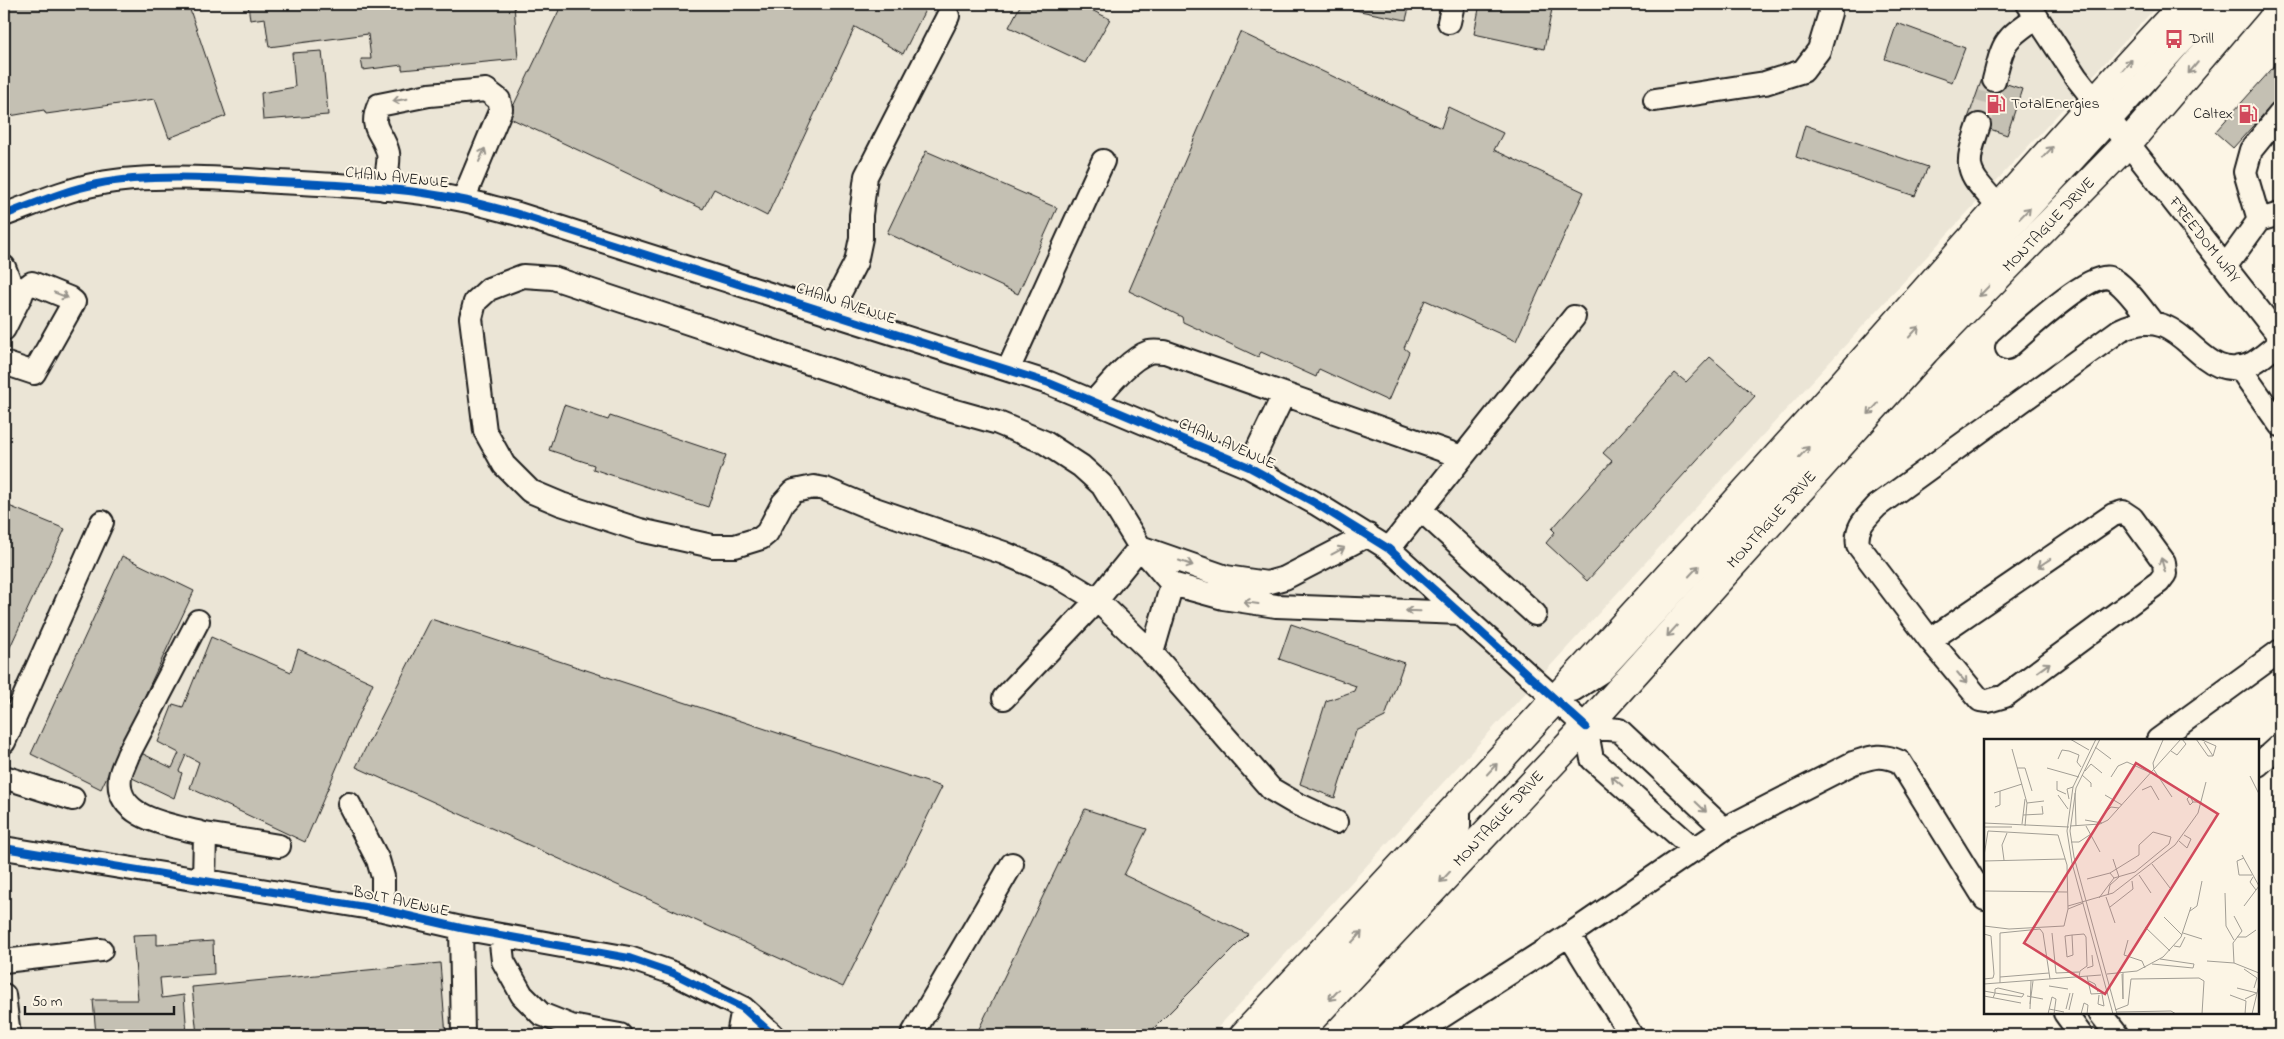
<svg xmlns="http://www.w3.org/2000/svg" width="2284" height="1039" font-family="'Indie Flower',sans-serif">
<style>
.built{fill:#ebe5d6}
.building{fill:#c4c0b3;stroke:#1c1c1c}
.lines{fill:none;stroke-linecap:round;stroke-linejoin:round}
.minor-tunnel{stroke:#dad4c7;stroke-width:22;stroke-dasharray:22 11;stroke-linecap:butt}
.minor-casing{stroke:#1c1c1c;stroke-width:26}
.major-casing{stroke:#1c1c1c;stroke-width:31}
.minor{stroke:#fcf5e5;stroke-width:22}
.major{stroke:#fcf5e5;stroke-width:28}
.cycleway-casing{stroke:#fcf5e5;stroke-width:11}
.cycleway{stroke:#0057b8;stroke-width:8}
.oneway{stroke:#97938b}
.labels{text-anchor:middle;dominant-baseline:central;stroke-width:4;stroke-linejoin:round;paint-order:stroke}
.poi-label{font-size:16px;fill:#1c1c1c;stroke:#fcf5e5;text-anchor:start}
.street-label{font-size:16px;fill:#1c1c1c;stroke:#fcf5e5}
.inset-road{fill:none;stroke:#a29e95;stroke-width:1}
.view{fill:#d1495b;fill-opacity:0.15;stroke:#d1495b;stroke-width:2.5}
.inset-edge{fill:none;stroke:#1c1c1c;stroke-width:2.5}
</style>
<rect width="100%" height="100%" fill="#fcf5e5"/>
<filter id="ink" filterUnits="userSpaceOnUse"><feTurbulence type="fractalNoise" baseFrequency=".02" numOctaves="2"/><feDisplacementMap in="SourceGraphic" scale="10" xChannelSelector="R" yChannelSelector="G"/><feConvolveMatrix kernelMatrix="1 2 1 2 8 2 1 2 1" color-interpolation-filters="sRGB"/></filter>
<g filter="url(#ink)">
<path class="built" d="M4 4H2159L1211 1035H4Z"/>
<path class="building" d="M4 4H188L226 116 169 138 155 99 46 114 44 110 4 117Z
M248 4H514L518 59 402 70V65L363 70 361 59H371L368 34 269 47 265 18 250 20Z
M562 4H928L903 54 855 27 767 216 714 189 703 209 508 117Z
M1021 4H1079L1110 19 1085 63 1009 27Z
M1335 4H1410L1406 20 1334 6Z
M1480 4H1553L1544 49 1474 34Z
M1897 23 1965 48 1952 82 1885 59Z
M1240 32 1441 128 1448 107 1503 133 1494 150 1584 192 1516 341 1425 300 1404 348 1409 352 1388 401 1319 369 1316 377 1261 352 1258 357 1183 322 1182 317 1129 291Z
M322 51 328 115 263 120 261 93 295 87 292 53Z
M2280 60V96L2233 148 2215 132Z
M1983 76 2022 89 2007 135 1967 121Z
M1805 125 1928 167 1915 196 1796 157Z
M926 151 1057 208 1018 294 887 233Z
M1710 357 1755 396 1587 581 1546 543 1555 532 1552 529 1612 461 1603 453 1675 373 1686 382Z
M564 405 608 420 610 416 726 455 708 507 593 469 594 465 549 450Z
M4 504 65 529 4 660Z
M122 556 194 591 101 789 31 754Z
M431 619 942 787 843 987 356 767Z
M1291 624 1404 663 1385 717 1356 731 1335 798 1300 784 1326 701 1354 691 1356 686 1279 659Z
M211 637 291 672 298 649 373 683 305 842 190 788 199 762 186 755 179 771 182 773 174 798 128 776 137 751 172 768 179 753 158 742 173 704 183 707Z
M1085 809 1147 829 1124 875 1248 934 1147 1035H976Z
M157 934V945L213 941 214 974 160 978 162 998 184 995 187 1035H96L93 1000H138L133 935Z
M440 963 446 1035H197L192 987Z"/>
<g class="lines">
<path class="minor-tunnel" d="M1979 125 1994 80"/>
<g class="minor-casing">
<path id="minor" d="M2028 4 2076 77 2280 337
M1449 22 1453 4
M1994 80C2004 41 2003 40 2037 17
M1655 100 1765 83 1803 71 1819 50 1830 13 1829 4
M1979 125C1963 171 1967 171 1998 206
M384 189C385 178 390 163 388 153 383 131 368 130 379 105L429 95 486 90 499 100 501 109 463 200
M4 215C34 204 65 190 97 184 147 174 212 178 263 181 330 185 397 186 463 200 481 204 499 209 518 214L1049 383 1249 467 1315 503 1389 549 1586 727
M2259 220 2245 172 2251 150 2280 114
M4 267 9 280 21 296
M2225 267 2259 220 2280 214
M829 314 856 262 861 238V215L866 176 948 16
M4 329 24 289 32 283 69 298 74 302 34 373 4 363
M2007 348C2024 333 2089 272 2110 278 2123 282 2143 311 2152 322
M2239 367 2280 425
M1008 370 1103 161
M1094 402C1108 386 1129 359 1149 352 1154 351 1160 352 1165 352L1462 457
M1249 467 1284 394
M1420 509 1535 614
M1389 549 1574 317
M1172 584 1152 653 1271 789 1295 803 1336 822
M198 621 128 755C126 761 121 770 120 777 114 820 174 825 205 834
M1930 640 2113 515 2123 512 2132 518 2164 562 2165 574 2159 582 2005 696 1988 701 1980 700 1930 640 1858 545C1855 527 1866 518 1877 506L2120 330C2187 297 2196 391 2253 363 2262 358 2272 349 2280 342
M1152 653 1097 600 1059 577 1004 553 866 506 825 489 814 487 794 491 783 503 767 533 761 538 735 546H712L640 530 561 504 530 491 504 465 485 431 471 318 475 302 489 289 523 276 553 278 941 407 998 423 1044 442 1081 466 1102 485 1140 547 1172 584 1223 598 1276 606 1462 613
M1573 690 1601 672C1806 449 2013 228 2216 4
M1004 698 1097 600 1140 547 1226 577 1267 583 1285 578 1368 535
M1586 727 1619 730 1724 829
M1586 727 1592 759 1695 850
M2158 740 2280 651
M4 742 102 522
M2258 765 2280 745
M4 777 73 799
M349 804 378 860 383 877V910
M4 848 383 910 461 928 629 958 673 973 743 1008 773 1035
M204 881 205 834 279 846
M461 928 463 1035
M500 935 503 961 522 995 541 1014 571 1026 620 1035
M1569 935 1631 1035
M4 961 101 950
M4 995 9 1035
M2065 1013 2081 1035
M2100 1013 2117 1035
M738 1035 743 1008
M912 1035 1012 864
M1262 1035 1280 1019 1459 827V805
M1413 1035 1569 935 1724 829 1853 763C1872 757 1881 753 1900 762L1985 899"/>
</g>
<g class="major-casing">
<path id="major" d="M1244 1035C1440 825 1636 614 1828 400 1946 268 2062 134 2184 4
M1296 1035 1586 727 1925 351 2128 143 2247 4"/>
</g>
<use href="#minor" class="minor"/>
<use href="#major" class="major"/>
<g class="cycleway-casing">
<path id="cycleway" d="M4 215C34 204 65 190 97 184 147 174 212 178 263 181 330 185 397 186 463 200 481 204 499 209 518 214L1049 383 1249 467 1315 503 1389 549 1586 727
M4 848 383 910 461 928 629 958 673 973 743 1008 773 1035"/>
</g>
<use href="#cycleway" class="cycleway"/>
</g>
<defs><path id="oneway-shaft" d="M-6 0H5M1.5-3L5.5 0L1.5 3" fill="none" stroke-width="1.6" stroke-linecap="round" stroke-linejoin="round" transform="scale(1.25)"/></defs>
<g class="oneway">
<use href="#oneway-shaft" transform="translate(2127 65) rotate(-48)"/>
<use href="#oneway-shaft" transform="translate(2193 68) rotate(130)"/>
<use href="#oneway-shaft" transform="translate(400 100) rotate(171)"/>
<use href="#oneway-shaft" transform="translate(2048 152) rotate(-47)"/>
<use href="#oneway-shaft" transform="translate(482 155) rotate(-66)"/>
<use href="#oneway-shaft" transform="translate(2025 213) rotate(-46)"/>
<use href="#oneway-shaft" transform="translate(1984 291) rotate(134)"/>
<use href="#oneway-shaft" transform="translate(61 295) rotate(21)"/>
<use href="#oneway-shaft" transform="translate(1914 332) rotate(-47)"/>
<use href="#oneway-shaft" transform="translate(1873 409) rotate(132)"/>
<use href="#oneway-shaft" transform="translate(1804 452) rotate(-47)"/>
<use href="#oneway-shaft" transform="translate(1338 551) rotate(-28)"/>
<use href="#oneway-shaft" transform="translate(1186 563) rotate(19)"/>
<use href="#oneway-shaft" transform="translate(2044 563) rotate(146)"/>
<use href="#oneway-shaft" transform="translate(2163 565) rotate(-106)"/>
<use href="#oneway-shaft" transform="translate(1694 571) rotate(-47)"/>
<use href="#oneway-shaft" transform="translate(1251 603) rotate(-172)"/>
<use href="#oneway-shaft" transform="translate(1413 611) rotate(-178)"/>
<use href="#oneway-shaft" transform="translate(1672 631) rotate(132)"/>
<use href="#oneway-shaft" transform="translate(2044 667) rotate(-36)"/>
<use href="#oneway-shaft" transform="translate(1962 678) rotate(50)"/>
<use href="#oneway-shaft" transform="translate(1492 769) rotate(-47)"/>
<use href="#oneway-shaft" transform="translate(1617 781) rotate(-139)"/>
<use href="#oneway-shaft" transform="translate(1701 807) rotate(44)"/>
<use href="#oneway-shaft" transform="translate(1445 877) rotate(133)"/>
<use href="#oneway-shaft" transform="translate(1357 937) rotate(-47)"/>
<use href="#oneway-shaft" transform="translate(1334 995) rotate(133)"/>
</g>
</g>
<defs>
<g id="bus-bare" transform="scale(1.5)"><path d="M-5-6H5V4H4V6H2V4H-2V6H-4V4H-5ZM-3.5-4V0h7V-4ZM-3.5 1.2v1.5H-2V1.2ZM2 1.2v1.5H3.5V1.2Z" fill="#d1495b" stroke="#fcf5e5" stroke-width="2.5" paint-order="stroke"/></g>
<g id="fuel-bare" transform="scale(1.5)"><path d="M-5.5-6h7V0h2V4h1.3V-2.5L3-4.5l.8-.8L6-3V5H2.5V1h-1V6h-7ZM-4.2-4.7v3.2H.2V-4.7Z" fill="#d1495b" stroke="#fcf5e5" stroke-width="2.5" paint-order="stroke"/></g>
</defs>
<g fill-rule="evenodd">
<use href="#bus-bare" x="2174" y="39"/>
<use href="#fuel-bare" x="1996" y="104"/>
<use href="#fuel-bare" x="2248" y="114"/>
</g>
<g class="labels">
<g class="poi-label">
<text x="2189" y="39">Drill</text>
<text x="2011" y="104">TotalEnergies</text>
<text x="2233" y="114" text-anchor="end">Caltex</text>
</g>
<g class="street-label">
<text transform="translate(397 178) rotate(6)">CHAIN AVENUE</text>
<text transform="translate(2049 225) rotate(-46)">MONTAGUE DRIVE</text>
<text transform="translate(2204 240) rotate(52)">FREEDOM WAY</text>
<text transform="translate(846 304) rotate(18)">CHAIN AVENUE</text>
<text transform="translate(1227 444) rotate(24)">CHAIN AVENUE</text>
<text transform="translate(1772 520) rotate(-48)">MONTAGUE DRIVE</text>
<text transform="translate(1499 819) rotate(-47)">MONTAGUE DRIVE</text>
<text transform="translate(401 902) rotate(12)">BOLT AVENUE</text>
</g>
</g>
<g transform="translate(1984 739)">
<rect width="275" height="275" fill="#fcf5e5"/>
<path class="inset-road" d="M86 0 105 11M112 0 89 48 83 92 88 124 129 275M116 0 92 49 86 92 90 118 133 275M212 0 224 17H229L232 7 216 0M220 3 229 17M111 8 127 20M28 10 43 64 41 87M187 12 193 16 202 5 198 0M74 20 78 11 85 12 95 16 93 23 97 28M33 29H41L48 52M63 29 95 38M170 30 169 24 179 1M170 31 188 58M101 32 107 25 118 34M98 36 107 44V48M266 37 275 55M127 38 134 27 143 23 167 34M73 42V51L82 55M158 51 167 47 175 61M10 54 38 45M91 54 92 87M74 56 84 70M121 56 138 66M85 60 83 50 89 48M209 63 206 57 203 60 206 66 209 63H217M43 64 60 62M11 68 16 66V52M39 76 59 75 58 67M119 76 127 68 135 69M101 81 118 84M0 84 85 88M38 85 41 60M86 87 116 85 124 81 197 0M102 87 116 113M0 88H28M195 102 203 109 207 100 200 96M87 103H95L107 95M258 116 275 147M0 117 4 92 74 96 83 126 84 170 80 187 25 190 0 187M260 119 253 122 255 136H268M20 121 18 106 23 94M0 122 81 120M168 125 186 149M155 136 167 154M269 138 266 143 272 151M103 140 126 134 130 139M0 152 83 153M241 154 242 187 250 201M124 156 126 146 135 138 129 120M122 158 131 184M115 159 130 139 151 133 185 105 187 98 169 93 155 106V116L126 134M84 167 129 154 191 106 214 74 222 43M260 167 275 147M126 168 149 150 148 142M84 170 99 164M206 172 213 167 218 142M250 177 258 192 249 204 250 224 275 234M180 178 198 196M161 188 186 212M68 194 72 234 95 233M199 194 218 200M0 195 7 197 10 235 9 239 0 240M88 196 89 216 83 218 81 197 88 196 100 195 102 198 103 227 96 232 95 238M253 198H262L272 191M144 201 140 216 158 222 161 229M190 207 196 208 201 198M176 220 210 225 209 229M223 222 250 224M168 225 209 229M103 229 109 227 108 216M260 230 273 239 270 249M123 235 153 232 179 218 197 198 207 168M138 235 139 260V234M103 237 107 255 124 254M16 238 65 234M105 242 111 245 114 253M16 244V194L56 190 59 194 66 240M0 245 117 236M65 247 84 250M253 249 273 254 261 260M0 252 11 254 38 258 40 255 14 249 11 250V254L9 259M115 256 114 265 120 267 118 255M246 256 262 262 261 275M0 257 37 264M43 257 59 260M46 265 49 242M46 270 47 242M65 270 80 273M82 270 86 254M85 271 89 254M131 271 144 266 147 240 215 239 220 242 218 275M132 273 187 272 192 275M64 275 68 258 72 260 70 275M97 275 100 264 104 266 103 275M268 275 275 246"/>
<path class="view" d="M152 24 234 75 121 255 40 204Z"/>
<rect width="275" height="275" class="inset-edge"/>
</g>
<rect width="2284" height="1039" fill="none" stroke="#fcf5e5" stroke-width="20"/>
<rect x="10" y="10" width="2264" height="1019" fill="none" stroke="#1c1c1c" stroke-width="2" filter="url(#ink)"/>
<path d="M25 1006v8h149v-8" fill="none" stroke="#1c1c1c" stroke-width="2.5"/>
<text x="32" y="1006" font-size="15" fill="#1c1c1c" stroke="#fcf5e5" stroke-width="4" paint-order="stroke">50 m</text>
</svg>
